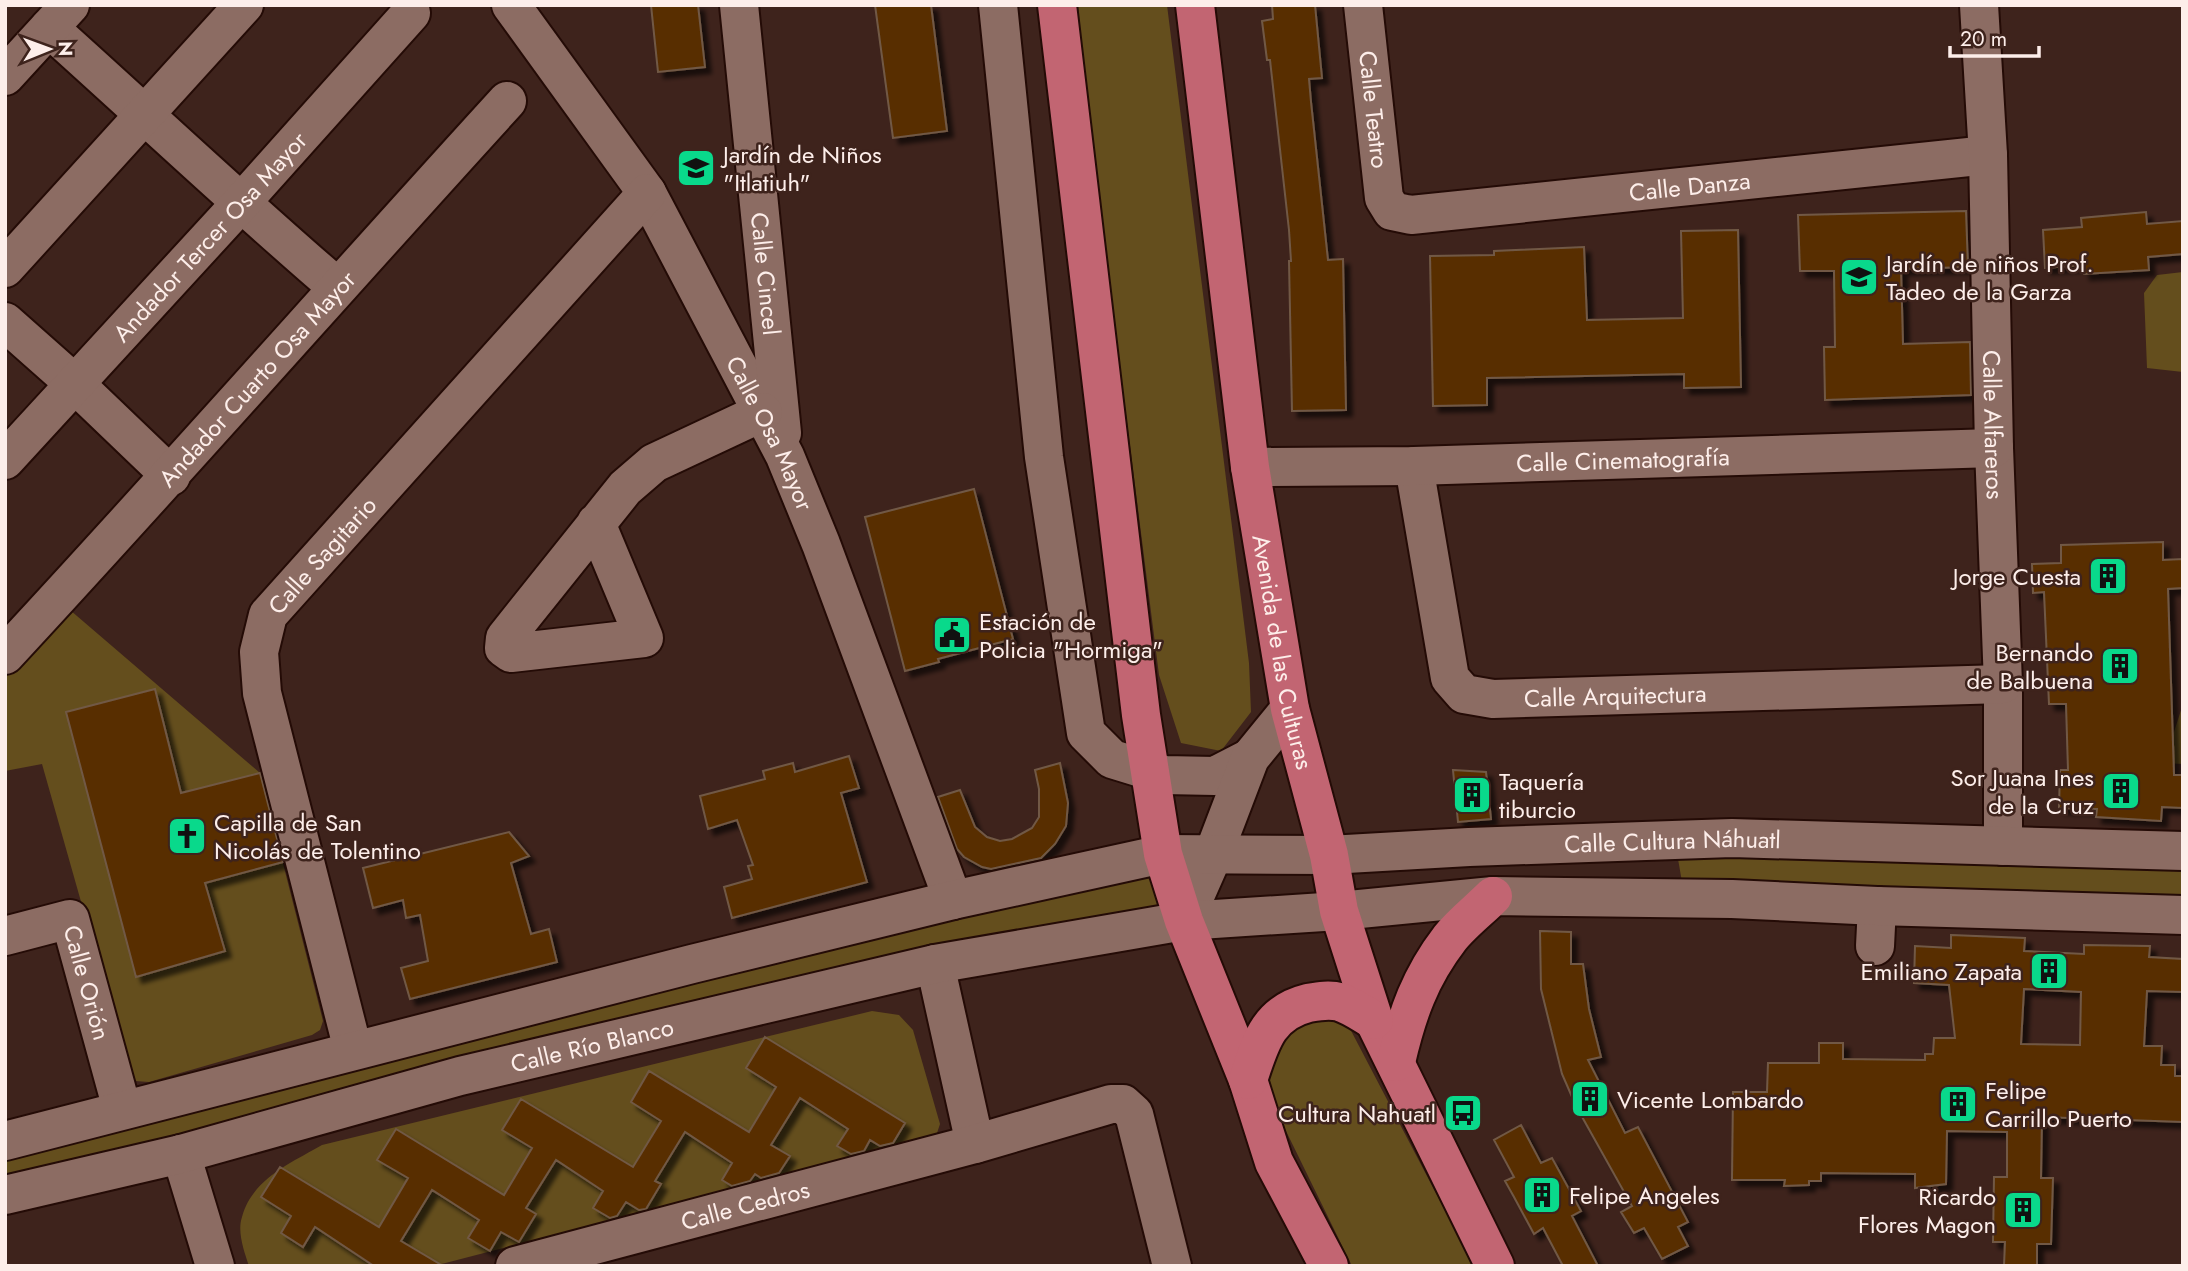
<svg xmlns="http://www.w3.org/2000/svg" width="2188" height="1271" font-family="Jost,sans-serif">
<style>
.green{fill:#644e1d}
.building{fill:#582e01;stroke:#715945;stroke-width:2;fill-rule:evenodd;filter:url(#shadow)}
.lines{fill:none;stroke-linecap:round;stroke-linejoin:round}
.minor-casing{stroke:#240b06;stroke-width:42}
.major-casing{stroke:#240b06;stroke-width:42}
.minor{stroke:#8c6c63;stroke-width:38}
.major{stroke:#c26572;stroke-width:38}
.labels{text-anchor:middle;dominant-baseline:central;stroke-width:5;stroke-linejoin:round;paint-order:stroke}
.street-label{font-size:24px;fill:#fdeeea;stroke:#3e231c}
.poi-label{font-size:24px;fill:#fdeeea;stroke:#3e231c;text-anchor:start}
</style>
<defs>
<filter id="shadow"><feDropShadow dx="6" dy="6" stdDeviation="2" flood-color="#0009"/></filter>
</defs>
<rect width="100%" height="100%" fill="#3e231c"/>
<path class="green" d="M1078 5H1167L1249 663 1251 712 1221 751 1181 743 1159 675 1084 82Z
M2183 272V372L2147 368 2144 293 2157 275Z
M63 604 260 773 323 1021 320 1030 312 1035 149 1082 135 1081 129 1071 42 764 5 771V667Z
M2183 704V764L2164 763Z
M1817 857 2183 868V898L1682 882 1678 859Z
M1150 868 1165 915 5 1184V1152Z
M1307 1008 1347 1023 1474 1266H1352L1285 1129 1269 1082 1279 1025Z
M872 1011 899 1015 913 1030 940 1124 937 1133 928 1138 434 1266H249C244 1251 237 1232 242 1217 252 1179 291 1163 322 1145Z"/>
<path class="building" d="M651 5H698L705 67 658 72Z
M875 5H931L947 131 893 138Z
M1272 5H1315L1322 78 1309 79 1311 102 1328 260 1343 259 1346 410 1292 411 1289 261H1291L1289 230 1270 60H1267L1262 21 1273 19Z
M1966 211 1968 267 1901 269 1903 344 1970 342 1971 395 1825 400 1824 347H1835L1834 271H1800L1798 215Z
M2146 212 2147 224 2183 221V254L2148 257 2149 270 2084 274 2083 265 2045 268 2043 230 2082 227 2081 218Z
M1738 230 1741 387 1684 388V374L1487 378V405L1433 406 1430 256 1494 255V251L1584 247 1587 320 1683 318 1681 231Z
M974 489 1013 639 938 659 939 662 905 671 865 517Z
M2163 542V560L2183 559V588L2168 589 2174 775H2183V808L2162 807 2161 821 2096 817 2097 809 2059 808 2060 770H2068L2066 704H2049L2044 592 2033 593 2032 564 2061 563V545Z
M155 689 181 793 260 773 283 862 205 883 225 951 136 977 66 712Z
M849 756 859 788 841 793 867 882 732 918 724 887 752 879 748 866 753 865 737 820 708 829 700 796 765 779 763 771 793 763 795 772Z
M1060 763 1068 803 1066 826 1055 844 1041 858 991 869 982 867 964 857 957 849 938 797 960 790 975 827 987 837 1000 841 1012 839 1032 828 1039 817V789L1035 770Z
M1453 770 1486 772 1491 819 1458 822Z
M509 832 529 856 511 863 531 934 549 929 557 962 410 999 401 968 428 961 420 915 406 918 403 900 373 908 363 868Z
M1540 931 1571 932V964H1583L1589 1009 1601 1057 1588 1060 1625 1133 1638 1127 1688 1222 1678 1227 1688 1246 1662 1259 1644 1228 1634 1233 1621 1212 1632 1206 1576 1106 1562 1074 1541 989Z
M1951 935 2025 938 2024 951 2084 954V945L2150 946 2149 957 2183 959V992L2147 991 2144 1046H2162L2161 1065H2175V1076H2183V1122L2042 1117 2041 1178H2053L2051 1244H2037V1266H2004L2005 1242H1993L1994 1177H2007V1132L1947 1131 1946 1184 1915 1188V1174L1821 1173V1181H1809V1185L1784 1186 1785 1180H1732L1733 1092H1767L1768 1063H1819V1043H1843V1059L1925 1060V1054H1933L1934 1038H1955L1949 985 1914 983 1915 946 1951 948ZM2024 989 2081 992 2080 1045 2021 1044Z
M765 1037 905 1123 893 1143 880 1146 870 1140 864 1151 851 1154 837 1146 848 1129 800 1098 771 1145 790 1156 779 1173 761 1178 755 1174 750 1181 732 1186 722 1180 732 1163 685 1132 655 1181 661 1184 646 1209 639 1210 626 1202 617 1216 610 1218 593 1208 603 1191 556 1160 526 1208 536 1214 519 1242 501 1232 490 1251 468 1238 479 1220 432 1190 401 1241 443 1266H374L315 1227 303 1247 281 1233 291 1216 261 1197 280 1167 379 1227 408 1178 377 1160 396 1129 504 1195 532 1148 502 1130 521 1099 633 1167 661 1121 631 1102 649 1071 749 1132 776 1087 746 1068Z
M1521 1125 1541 1163 1552 1158 1581 1211 1572 1216 1598 1266H1563L1543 1228 1534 1234 1514 1197 1505 1181 1514 1177 1494 1140Z"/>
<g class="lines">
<g class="minor-casing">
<g id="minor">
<path id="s1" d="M511 5 647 193 785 456 821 544 953 900"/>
<path id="s2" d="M739 5 782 433"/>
<path d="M998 5 1044 457 1086 733 1112 759 1164 775 1215 776 1250 758"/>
<path id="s3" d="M1363 5 1384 198 1392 211 1411 215 1988 155"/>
<path id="s4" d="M1979 5 1988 155 1994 448 2003 684V846"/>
<path d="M49 28C145 114 239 203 337 287"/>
<path d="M5 76 70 5"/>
<path d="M5 268 244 5"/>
<path d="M5 322 75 384 171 476"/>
<path id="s5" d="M5 460 240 204 411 13"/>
<path id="s6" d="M1414 466 1450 678 1464 694 1493 699 2003 684"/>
<path id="s7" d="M1250 467 1414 466 1994 448"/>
<path d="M596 523 644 638 511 653 504 648 505 638 625 488 654 463 763 412"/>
<path id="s8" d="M5 655C175 472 339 285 507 101"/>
<path d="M1184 921 1213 855 1250 758 1290 709"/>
<path id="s9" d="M5 936 70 919 122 1109"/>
<path d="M1875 946 1877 906"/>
<path d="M935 964 975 1144"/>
<path id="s10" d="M353 1050 262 693 259 652 268 615 647 193"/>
<path id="s11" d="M5 1141 692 964 953 900 1163 854 1329 855 1469 847 1732 838 2183 851"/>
<path d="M181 1154 215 1266"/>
<path id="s12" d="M5 1195 181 1154 460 1076 935 964 1184 921 1339 911 1493 896 1732 899 1877 906 2183 915"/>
<path id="s13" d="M515 1266 975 1144 1111 1104H1123L1134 1114 1172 1266"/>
</g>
</g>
<g class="major-casing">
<g id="major">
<path d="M1057 5 1141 715 1163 854 1184 921 1248 1080 1274 1162 1329 1266"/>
<path id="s14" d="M1195 5 1250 467 1290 709 1329 855 1339 911 1374 1020 1495 1266"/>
<path d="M1396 1062C1407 1014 1420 977 1450 938 1462 923 1479 910 1493 896"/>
<path d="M1248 1080C1260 1044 1267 1013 1308 1003 1319 1001 1329 999 1340 1002 1352 1006 1363 1014 1374 1020"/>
</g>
</g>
<use href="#minor" class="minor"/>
<use href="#major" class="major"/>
</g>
<defs>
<g id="school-square" transform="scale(2.0125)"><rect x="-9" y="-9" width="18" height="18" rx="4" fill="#09d98b" stroke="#3e231c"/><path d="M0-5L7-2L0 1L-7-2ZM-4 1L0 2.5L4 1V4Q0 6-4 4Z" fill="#111"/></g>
<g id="building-square" transform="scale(2.0125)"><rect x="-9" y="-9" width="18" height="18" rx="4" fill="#09d98b" stroke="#3e231c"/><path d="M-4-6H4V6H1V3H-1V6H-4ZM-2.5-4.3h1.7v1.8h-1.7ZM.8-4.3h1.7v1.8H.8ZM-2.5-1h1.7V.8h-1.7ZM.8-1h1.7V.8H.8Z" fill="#111"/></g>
<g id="civic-square" transform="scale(2.0125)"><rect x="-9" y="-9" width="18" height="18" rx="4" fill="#09d98b" stroke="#3e231c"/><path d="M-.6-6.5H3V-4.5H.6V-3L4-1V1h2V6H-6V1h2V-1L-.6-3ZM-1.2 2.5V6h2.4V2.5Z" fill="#111"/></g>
<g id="church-square" transform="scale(2.0125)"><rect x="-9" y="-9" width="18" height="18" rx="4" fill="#09d98b" stroke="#3e231c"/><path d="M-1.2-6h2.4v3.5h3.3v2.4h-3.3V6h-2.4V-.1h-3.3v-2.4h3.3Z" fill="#111"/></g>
<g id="bus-square" transform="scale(2.0125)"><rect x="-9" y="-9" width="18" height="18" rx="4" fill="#09d98b" stroke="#3e231c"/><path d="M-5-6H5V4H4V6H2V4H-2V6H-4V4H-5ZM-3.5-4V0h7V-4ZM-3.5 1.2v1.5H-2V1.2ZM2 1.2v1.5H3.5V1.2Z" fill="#111"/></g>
</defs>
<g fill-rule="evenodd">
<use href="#school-square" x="696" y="168"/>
<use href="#school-square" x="1859" y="277"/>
<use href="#building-square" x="2108" y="576"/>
<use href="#civic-square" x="952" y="635"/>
<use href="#building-square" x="2120" y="666"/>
<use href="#building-square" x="2121" y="791"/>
<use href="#building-square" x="1472" y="795"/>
<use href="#church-square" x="187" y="836"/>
<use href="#building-square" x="2049" y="971"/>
<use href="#building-square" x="1590" y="1099"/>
<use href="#building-square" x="1958" y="1104"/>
<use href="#bus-square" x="1463" y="1113"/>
<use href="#building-square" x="1542" y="1195"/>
<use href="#building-square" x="2023" y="1210"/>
</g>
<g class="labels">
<g class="street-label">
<text stroke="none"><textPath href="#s3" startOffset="105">Calle Teatro</textPath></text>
<text stroke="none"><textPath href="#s3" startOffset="509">Calle Danza</textPath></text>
<text stroke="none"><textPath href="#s5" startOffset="303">Andador Tercer Osa Mayor</textPath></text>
<text stroke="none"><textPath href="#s2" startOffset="270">Calle Cincel</textPath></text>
<text stroke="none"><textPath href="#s8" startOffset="374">Andador Cuarto Osa Mayor</textPath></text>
<text stroke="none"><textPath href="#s4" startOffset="420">Calle Alfareros</textPath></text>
<text stroke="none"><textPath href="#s1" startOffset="502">Calle Osa Mayor</textPath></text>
<text stroke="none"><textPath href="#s7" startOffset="373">Calle Cinematografía</textPath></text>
<text stroke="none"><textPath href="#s10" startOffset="528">Calle Sagitario</textPath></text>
<text stroke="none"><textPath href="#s14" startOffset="653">Avenida de las Culturas</textPath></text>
<text stroke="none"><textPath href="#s6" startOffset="388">Calle Arquitectura</textPath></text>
<text stroke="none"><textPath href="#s11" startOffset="1703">Calle Cultura Náhuatl</textPath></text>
<text stroke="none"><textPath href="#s9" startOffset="133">Calle Orión</textPath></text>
<text stroke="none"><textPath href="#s12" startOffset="606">Calle Río Blanco</textPath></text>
<text stroke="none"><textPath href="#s13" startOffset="238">Calle Cedros</textPath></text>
</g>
<g class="poi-label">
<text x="723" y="154">Jardín de Niños<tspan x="723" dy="28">"Itlatiuh"</tspan></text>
<text x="1886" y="263">Jardín de niños Prof.<tspan x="1886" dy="28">Tadeo de la Garza</tspan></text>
<text x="2081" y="576" text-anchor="end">Jorge Cuesta</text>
<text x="979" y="621">Estación de<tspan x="979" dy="28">Policia "Hormiga"</tspan></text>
<text x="2093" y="652" text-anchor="end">Bernando<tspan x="2093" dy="28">de Balbuena</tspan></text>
<text x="2094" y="777" text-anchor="end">Sor Juana Ines<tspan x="2094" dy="28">de la Cruz</tspan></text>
<text x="1499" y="781">Taquería<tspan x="1499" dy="28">tiburcio</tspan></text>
<text x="214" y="822">Capilla de San<tspan x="214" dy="28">Nicolás de Tolentino</tspan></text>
<text x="2022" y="971" text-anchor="end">Emiliano Zapata</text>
<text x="1985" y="1090">Felipe<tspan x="1985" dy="28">Carrillo Puerto</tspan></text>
<text x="1617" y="1099">Vicente Lombardo</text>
<text x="1436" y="1113" text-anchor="end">Cultura Nahuatl</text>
<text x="1569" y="1195">Felipe Angeles</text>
<text x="1996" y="1196" text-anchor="end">Ricardo<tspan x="1996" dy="28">Flores Magon</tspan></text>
</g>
</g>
<rect width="2188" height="1271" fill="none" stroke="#fdeeea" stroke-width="14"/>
<g transform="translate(49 49) rotate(89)" stroke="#3e231c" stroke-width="5" paint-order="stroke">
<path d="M0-5L12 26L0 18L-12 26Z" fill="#fdeeea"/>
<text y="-10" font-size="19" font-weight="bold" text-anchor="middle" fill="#fdeeea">N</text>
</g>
<path d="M1950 46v10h89v-10" fill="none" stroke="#fdeeea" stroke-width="3.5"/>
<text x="1960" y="46" font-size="21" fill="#fdeeea" stroke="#3e231c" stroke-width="5" paint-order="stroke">20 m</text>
</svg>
